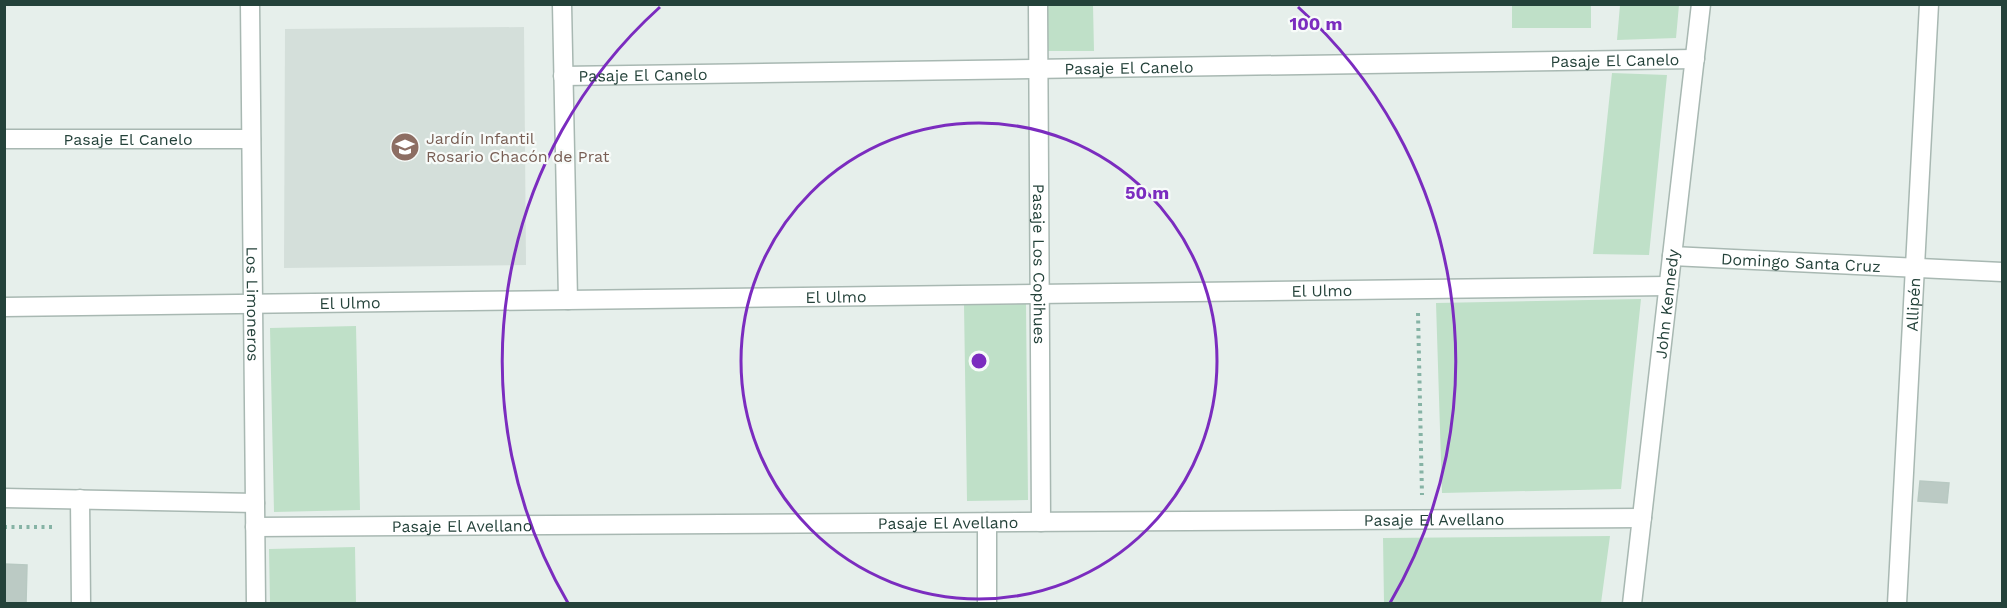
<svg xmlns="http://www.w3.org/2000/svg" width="2007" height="608" font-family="'Work Sans',sans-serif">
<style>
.built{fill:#d4dfda}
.green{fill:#bfe0c8}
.building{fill:#bbcac4;stroke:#b8c9c2;stroke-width:1.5}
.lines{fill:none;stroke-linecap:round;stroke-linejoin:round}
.minor-casing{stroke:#a8b8b2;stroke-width:21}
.tertiary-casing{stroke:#a8b8b2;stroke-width:21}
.path{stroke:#86b3a5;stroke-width:4;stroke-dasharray:3 4.5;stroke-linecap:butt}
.minor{stroke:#fff;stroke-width:18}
.tertiary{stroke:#fff;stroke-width:18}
.ring{fill:none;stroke:#7b2cbf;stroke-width:3}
.labels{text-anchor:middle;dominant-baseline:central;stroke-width:4.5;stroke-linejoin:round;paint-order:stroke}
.street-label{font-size:16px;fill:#24423a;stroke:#f7fbf9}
.education-label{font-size:16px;fill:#785e54;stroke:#f7fbf9;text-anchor:start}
.centre{fill:#7b2cbf;stroke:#f7fbf9;stroke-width:3}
.ring-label{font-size:18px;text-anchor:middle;font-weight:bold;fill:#7b2cbf;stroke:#f7fbf9;stroke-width:4.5;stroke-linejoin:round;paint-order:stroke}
</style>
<rect width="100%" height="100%" fill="#e6efeb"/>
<path class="built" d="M524 27 526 265 284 268 285 29Z"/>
<path class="green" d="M1048 5H1093L1094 51H1048Z
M1512 5H1591V28H1512Z
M1620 5H1679L1676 38 1617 40Z
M1612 73 1667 75 1649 255 1593 254Z
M1641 299 1621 489 1442 493 1436 303Z
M1026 304 1028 500 967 501 964 305Z
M356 326 360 510 274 512 270 328Z
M1610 536 1601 603H1384L1383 538Z
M355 547 356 603H270L269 549Z"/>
<path class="building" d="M1920 481 1949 483 1947 503 1918 501Z
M4 564 27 565 26 604H4Z"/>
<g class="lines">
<g class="minor-casing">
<g id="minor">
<path id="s1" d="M250 4 256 604"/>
<path d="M562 4 568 300"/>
<path id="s2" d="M1038 4 1041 522"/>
<path id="s3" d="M563 76 1695 59"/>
<path id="s4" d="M4 139H251"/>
<path id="s5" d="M1672 256 2002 272"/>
<path id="s6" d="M4 307 1669 286"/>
<path d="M4 498 255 503"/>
<path d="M80 499 81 604"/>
<path d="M987 522V604"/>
<path id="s7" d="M255 527 1642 518"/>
<path id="s8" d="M1897 604 1929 4"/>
</g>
</g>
<g class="tertiary-casing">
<g id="tertiary">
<path id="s9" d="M1632 604 1701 4"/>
</g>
</g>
<path class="path" d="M1418 313 1422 495
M4 527H53"/>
<use href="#minor" class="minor"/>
<use href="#tertiary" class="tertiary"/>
</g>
<g class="ring">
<circle cx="979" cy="361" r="238"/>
<path d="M568 603A477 477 0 0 1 660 7M1298 7A477 477 0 0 1 1390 603"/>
</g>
<defs>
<g id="school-disc" transform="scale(1.5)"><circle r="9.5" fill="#8d6e63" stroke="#f7fbf9"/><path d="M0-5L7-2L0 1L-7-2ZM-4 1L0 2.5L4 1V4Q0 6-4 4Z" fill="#fff"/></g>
</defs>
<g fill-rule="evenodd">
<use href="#school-disc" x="405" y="147"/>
</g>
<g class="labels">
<g class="street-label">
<text stroke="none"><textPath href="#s3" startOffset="1052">Pasaje El Canelo</textPath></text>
<text stroke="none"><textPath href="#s3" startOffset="566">Pasaje El Canelo</textPath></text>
<text stroke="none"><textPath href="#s3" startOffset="80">Pasaje El Canelo</textPath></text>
<text stroke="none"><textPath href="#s4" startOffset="124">Pasaje El Canelo</textPath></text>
<text stroke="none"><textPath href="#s5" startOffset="129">Domingo Santa Cruz</textPath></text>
<text stroke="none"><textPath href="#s2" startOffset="260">Pasaje Los Copihues</textPath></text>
<text stroke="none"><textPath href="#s6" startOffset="1318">El Ulmo</textPath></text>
<text stroke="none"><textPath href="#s6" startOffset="832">El Ulmo</textPath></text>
<text stroke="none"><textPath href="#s6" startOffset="346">El Ulmo</textPath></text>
<text stroke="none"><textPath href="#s1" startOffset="300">Los Limoneros</textPath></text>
<text stroke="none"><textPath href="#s9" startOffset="302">John Kennedy</textPath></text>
<text stroke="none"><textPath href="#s8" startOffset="300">Allipén</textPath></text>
<text stroke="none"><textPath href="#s7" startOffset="1179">Pasaje El Avellano</textPath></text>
<text stroke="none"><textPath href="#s7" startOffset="693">Pasaje El Avellano</textPath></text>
<text stroke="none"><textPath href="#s7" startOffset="207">Pasaje El Avellano</textPath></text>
</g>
<g class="education-label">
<text x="426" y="138">Jardín Infantil<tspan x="426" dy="18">Rosario Chacón de Prat</tspan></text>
</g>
</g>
<circle cx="979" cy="361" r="9" class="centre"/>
<g class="ring-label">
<text x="1316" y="30">100 m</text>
<text x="1147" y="199">50 m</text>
</g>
<rect width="2007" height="608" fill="none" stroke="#24423a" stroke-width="12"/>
</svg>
